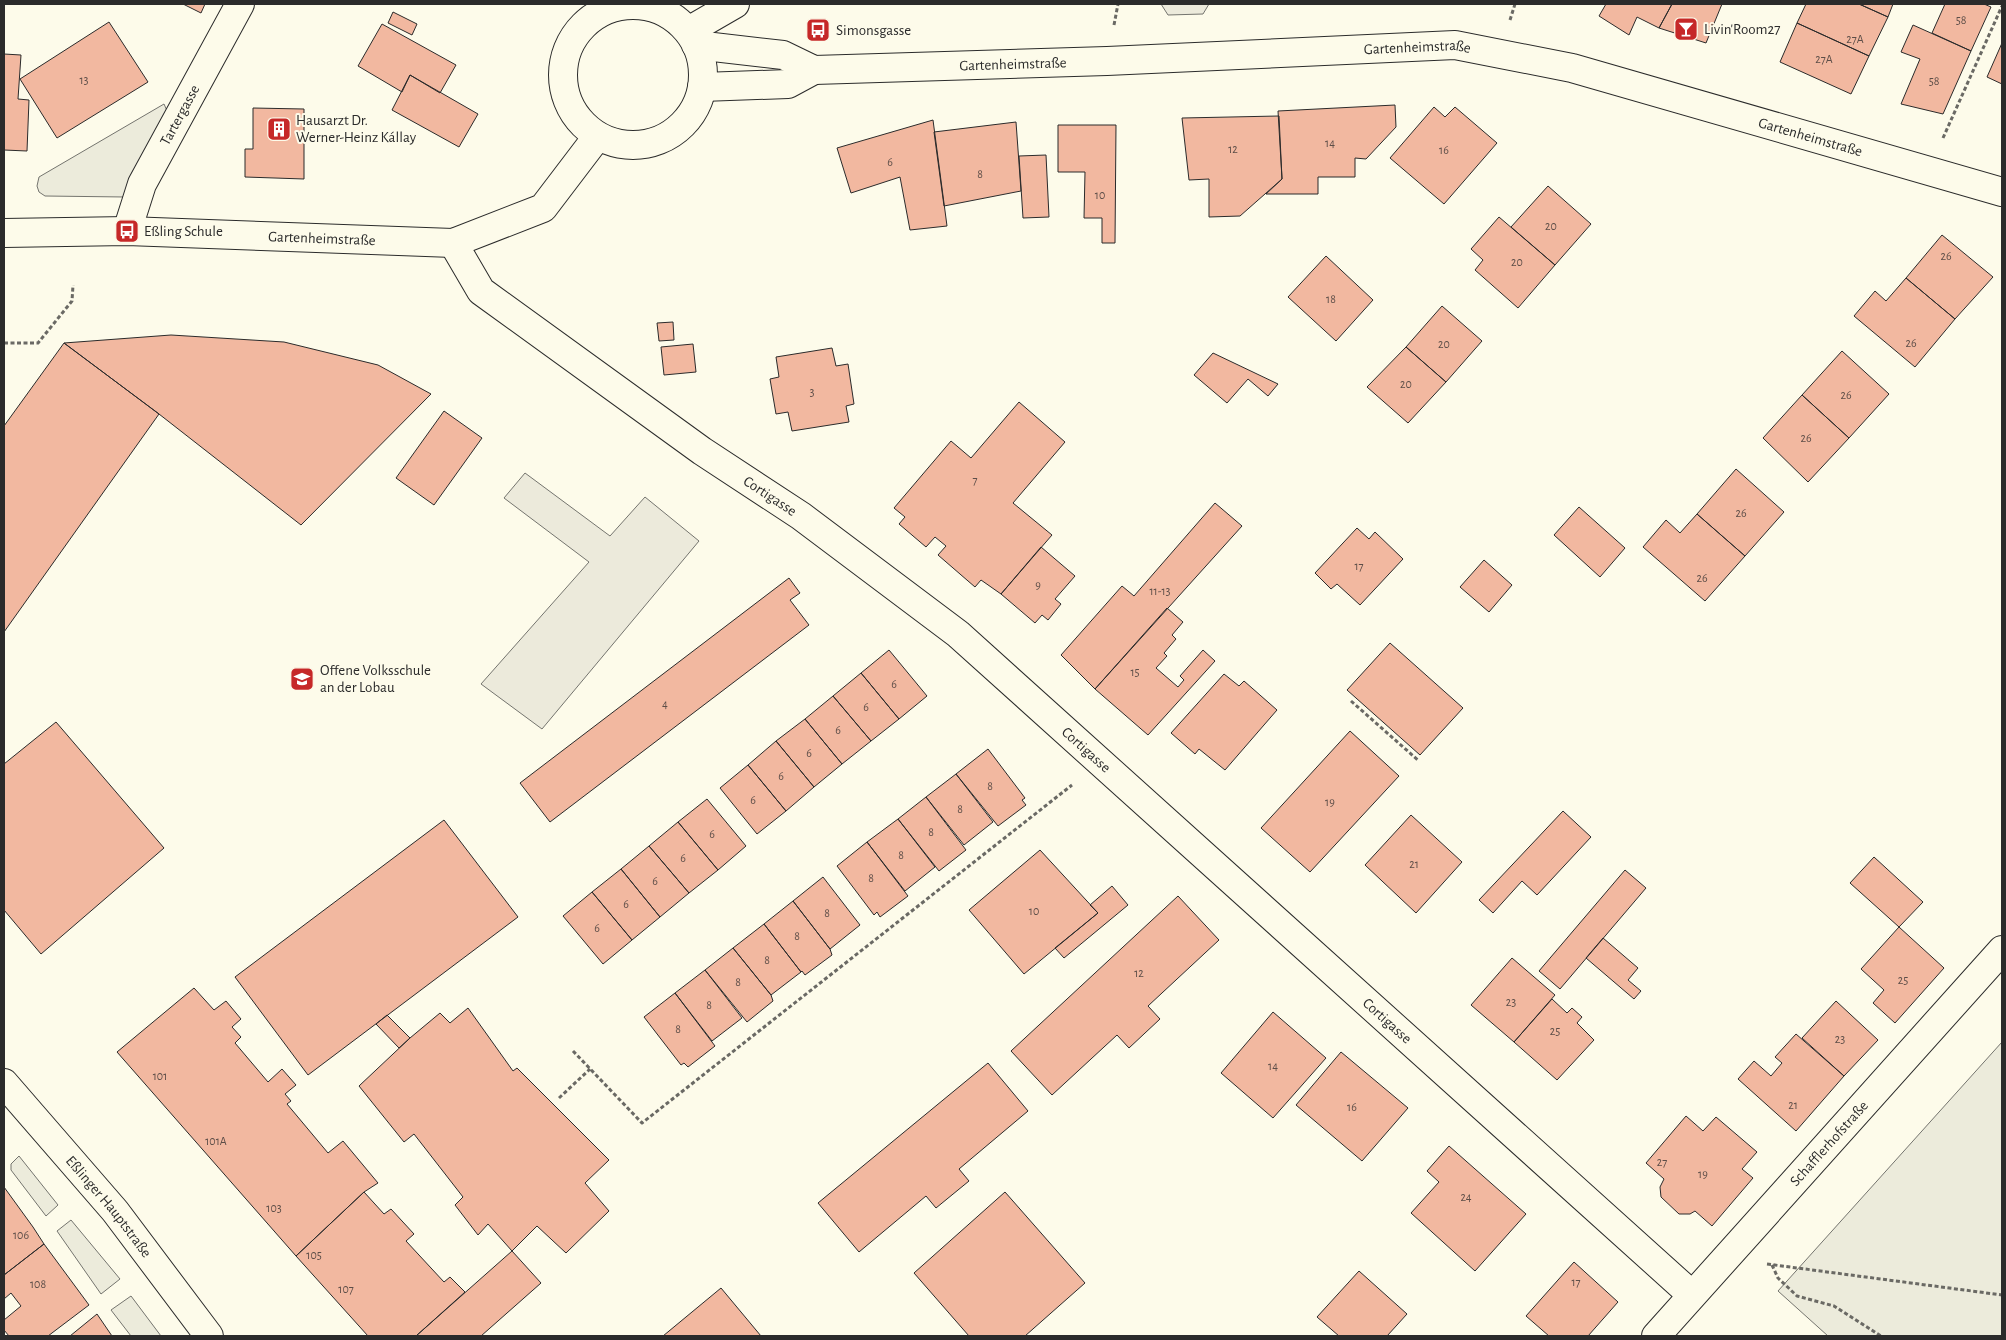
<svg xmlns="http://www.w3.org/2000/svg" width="2006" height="1340" font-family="'Alegreya Sans',sans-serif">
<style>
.green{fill:#ecebdb;stroke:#74746e}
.parking{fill:#eceadb;stroke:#74746e}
.building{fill:#f2b8a0;stroke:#2b2b2b}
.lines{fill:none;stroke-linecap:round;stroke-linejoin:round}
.minor-casing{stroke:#2b2b2b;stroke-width:30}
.major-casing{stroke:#2b2b2b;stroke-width:30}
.path{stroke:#6a6964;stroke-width:3;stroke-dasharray:4 2.5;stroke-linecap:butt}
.minor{stroke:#fdfbea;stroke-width:28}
.major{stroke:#fdfbea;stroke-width:28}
.labels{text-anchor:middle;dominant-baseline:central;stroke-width:4;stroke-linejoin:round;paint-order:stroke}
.number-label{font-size:12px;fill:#5d4e48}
.poi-label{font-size:15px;fill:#2b2b2b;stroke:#fdfbea;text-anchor:start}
.street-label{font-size:15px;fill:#2b2b2b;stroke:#fdfbea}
</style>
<rect width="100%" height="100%" fill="#fdfbea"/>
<path class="green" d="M164 104 168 113 125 197 45 196 39 192 37 186 39 177Z
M2002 1042V1336H1828L1778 1291Z
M19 1156 58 1205 46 1216 11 1170V1164Z
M71 1220 120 1279 101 1294 57 1231Z
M131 1296 161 1336H131L111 1310Z"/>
<path class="parking" d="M1161 4H1209L1203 14 1168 15Z
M525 473 610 536 645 497 699 541 542 729 481 684 589 562 504 498Z"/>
<path class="building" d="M183 4H205L201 13Z
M1606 4H1672L1659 28 1637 17 1629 35 1599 16Z
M1672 4H1722L1706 43 1659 28Z
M1806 4H1859L1888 17 1869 56 1797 23Z
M1859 4H1893L1888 17Z
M1945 4H1984L1991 7 1971 51 1932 33Z
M393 12 417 24 412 35 388 23Z
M109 22 148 82 57 138 20 79Z
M1797 23 1869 56 1851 94 1780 62Z
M382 24 456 65 440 93 410 75 402 92 358 66Z
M1913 25 1971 51 1943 114 1901 104 1920 59 1901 52Z
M2002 43V84L1987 77Z
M4 54 21 55 18 99 29 100 27 151 4 150Z
M410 75 478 114 459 147 392 110Z
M1395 105 1396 127 1366 159 1355 158V177H1318V194H1266L1282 179 1278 111Z
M1434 107 1445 117 1455 107 1497 143 1444 204 1390 158Z
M253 108 304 109V179L245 177V149H253Z
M1279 116 1282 179 1240 216 1209 217V179L1189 180 1182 118Z
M933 120 947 226 910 230 900 177 851 193 837 148Z
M1016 122 1021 191 944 206 934 132Z
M1058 125H1116L1115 243H1102V218H1084L1085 172H1058Z
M1046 155 1049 217 1023 218 1019 156Z
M1548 186 1591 224 1555 265 1511 227Z
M1499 217 1555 265 1518 308 1475 270 1483 260 1471 249Z
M1942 235 1993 277 1955 319 1906 278Z
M1326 256 1373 300 1336 341 1288 297Z
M1906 278 1955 319 1915 367 1854 316 1875 291 1886 301Z
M1442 306 1482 341 1446 382 1406 347Z
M673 322 674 340 659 341 657 323Z
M171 335 284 342 378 365 431 394 301 525 159 414 64 343Z
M64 343 159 414 4 632V426Z
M693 344 696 372 664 375 661 347Z
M1406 347 1446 382 1408 423 1367 387Z
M832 348 836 366 848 364 854 404 846 406 849 422 792 431 788 412 776 414 770 379 779 377 776 357Z
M1842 351 1889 394 1849 438 1802 395Z
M1213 353 1278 384 1268 396 1248 379 1227 403 1194 375Z
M1802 395 1849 438 1808 482 1763 438Z
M1019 402 1065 442 1013 503 1052 535 1001 594 981 580 975 587 938 555 946 546 935 537 926 547 899 524 905 517 894 508 951 441 971 458Z
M444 411 482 438 434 505 396 478Z
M1736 469 1784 512 1745 556 1697 514Z
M1215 503 1242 526 1095 689 1061 655 1122 586 1134 596Z
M1579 507 1625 548 1600 577 1554 535Z
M1697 514 1745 556 1705 601 1643 547 1666 520 1680 533Z
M1357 528 1369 539 1375 532 1403 559 1360 605 1337 584 1331 589 1315 573Z
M1041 547 1075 576 1055 599 1061 604 1048 620 1042 615 1035 623 1001 594Z
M1484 560 1512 585 1489 612 1460 587Z
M789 578 800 593 790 600 809 625 550 822 520 783Z
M1167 608 1183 622 1172 635 1176 639 1164 653 1167 656 1156 668 1178 687 1184 680 1180 676 1203 650 1215 661 1148 735 1095 689Z
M1390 643 1463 708 1420 755 1347 690Z
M889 650 927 696 899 719 861 673Z
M861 673 899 719 871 741 833 696Z
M1224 674 1239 686 1244 681 1277 710 1225 770 1199 749 1195 754 1171 733Z
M833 696 871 741 842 764 805 719Z
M805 719 842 764 814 787 776 741Z
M56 722 164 848 41 954 4 910V764Z
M1350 731 1399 776 1310 872 1261 828Z
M776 741 814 787 786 811 748 765Z
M988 749 1025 798 1022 800 1026 805 998 826 956 774Z
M748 765 786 811 757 834 720 788Z
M956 774 993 822 964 845 926 797Z
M926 797 966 850 939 871 898 819Z
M707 799 746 846 718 870 678 822Z
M1563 811 1591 837 1537 895 1522 881 1493 913 1479 900Z
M1411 815 1462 862 1416 913 1365 865Z
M898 819 935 867 905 891 867 842Z
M444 820 518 917 308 1075 235 977Z
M678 822 718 870 689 893 649 846Z
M867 842 908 896 880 917 877 912 874 915 837 866Z
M649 846 689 893 660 917 621 869Z
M1040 850 1098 913 1024 974 969 910Z
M1874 857 1923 902 1899 927 1850 883Z
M621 869 660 917 632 940 592 892Z
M1625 870 1646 888 1560 989 1539 971Z
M823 877 860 925 830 949 793 901Z
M1112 886 1128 905 1064 958 1055 948 1098 913 1090 905Z
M592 892 632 940 603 964 563 916Z
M1178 896 1219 940 1148 1006 1160 1019 1129 1048 1117 1035 1052 1095 1011 1051Z
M793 901 830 949 832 955 805 975 802 971 801 972 764 924Z
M764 924 801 972 771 995 733 948Z
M1899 927 1944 968 1895 1023 1873 1003 1884 990 1861 969Z
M1603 938 1638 968 1628 980 1641 991 1634 999 1586 958Z
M733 948 771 995 773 1001 747 1022 705 970Z
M1512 958 1555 995 1514 1042 1471 1005Z
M705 970 742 1018 712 1041 675 993Z
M194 988 214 1010 226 1001 241 1019 232 1027 241 1037 235 1043 268 1082 282 1069 296 1085 285 1094 291 1101 287 1104 328 1153 343 1141 378 1183 364 1192 296 1256 117 1052Z
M675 993 715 1046 688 1067 684 1063 681 1065 644 1017Z
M1552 999 1567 1013 1572 1008 1582 1017 1577 1023 1594 1040 1557 1080 1514 1042Z
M1836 1001 1878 1040 1844 1076 1802 1038Z
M468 1008 513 1071 517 1068 609 1160 585 1183 609 1211 566 1253 537 1226 512 1251 488 1224 478 1235 455 1205 463 1197 414 1134 404 1142 359 1086 410 1038 440 1013 450 1023Z
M1273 1012 1326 1058 1273 1118 1221 1073Z
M387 1015 410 1038 399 1048 376 1024Z
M1796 1034 1844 1076 1796 1131 1738 1079 1754 1061 1771 1076 1782 1063 1775 1057Z
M1341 1052 1408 1108 1362 1161 1296 1105Z
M988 1063 1028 1111 959 1169 969 1181 936 1208 926 1196 859 1252 818 1203Z
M1686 1116 1703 1131 1716 1117 1757 1152 1742 1169 1753 1178 1712 1226 1695 1211 1690 1214H1679L1661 1197 1660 1187 1664 1179 1646 1163Z
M1449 1146 1526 1214 1475 1271 1411 1213 1439 1182 1427 1171Z
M4 1187 33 1227 44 1244 4 1275Z
M364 1192 384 1214 391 1209 414 1234 406 1241 444 1282 450 1277 465 1292 416 1336H368L296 1256Z
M1005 1192 1085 1283 1025 1336H969L914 1273Z
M44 1244 89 1305 48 1336H9L4 1330V1320L21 1306 11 1293 4 1299V1275Z
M512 1251 541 1283 481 1336H416Z
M1574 1262 1618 1302 1588 1336H1549L1526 1316Z
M1359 1271 1407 1314 1387 1336H1339L1317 1317Z
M721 1288 761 1336H663Z
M97 1314 112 1336H70Z"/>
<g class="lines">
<g class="minor-casing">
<g id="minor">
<circle cx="633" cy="75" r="70"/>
<path d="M690 30 735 4"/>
<path id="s1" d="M696 45 783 55 814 70 1107 61 1455 45 1572 68 2002 192"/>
<path d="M702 87 788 84 814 70"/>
<path id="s2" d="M127 231 142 184 240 4"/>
<path id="s3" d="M4 233 127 231 453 243 543 208 597 137"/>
<path id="s4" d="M453 243 481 291 702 451 801 516 958 634 1692 1295"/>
<path id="s5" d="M1656 1336 2002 950"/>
</g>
</g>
<g class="major-casing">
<g id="major">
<path id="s6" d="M4 1083 115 1211 209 1336"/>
</g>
</g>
<path class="path" d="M1510 20 1515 4
M1114 25 1118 4
M1943 138 2002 6
M4 343H38L72 301 73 285
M1351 701 1419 761
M573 1051 642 1123 1072 785
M559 1098 590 1069
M1767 1264 2002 1295
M1772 1265 1778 1278 1797 1296 1834 1306 1881 1336"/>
<use href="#minor" class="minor"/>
<use href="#major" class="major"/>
</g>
<defs>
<g id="bar-square" transform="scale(1.25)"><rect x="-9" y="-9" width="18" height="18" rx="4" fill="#c62828" stroke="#fdfbea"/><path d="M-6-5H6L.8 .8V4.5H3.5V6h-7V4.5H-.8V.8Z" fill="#fff"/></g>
<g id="bus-square" transform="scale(1.25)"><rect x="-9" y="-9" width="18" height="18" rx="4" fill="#c62828" stroke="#fdfbea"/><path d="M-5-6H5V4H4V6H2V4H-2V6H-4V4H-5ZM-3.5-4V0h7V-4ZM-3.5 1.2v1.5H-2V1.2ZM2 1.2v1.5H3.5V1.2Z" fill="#fff"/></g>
<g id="building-square" transform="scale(1.25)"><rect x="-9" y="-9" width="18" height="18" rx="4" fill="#c62828" stroke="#fdfbea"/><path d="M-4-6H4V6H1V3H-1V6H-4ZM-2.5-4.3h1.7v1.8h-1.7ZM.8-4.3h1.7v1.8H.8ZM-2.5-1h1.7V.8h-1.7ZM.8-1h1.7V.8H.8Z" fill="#fff"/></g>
<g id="school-square" transform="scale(1.25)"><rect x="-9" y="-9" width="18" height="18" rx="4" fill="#c62828" stroke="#fdfbea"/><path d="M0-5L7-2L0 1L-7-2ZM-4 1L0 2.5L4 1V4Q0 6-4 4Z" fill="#fff"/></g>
</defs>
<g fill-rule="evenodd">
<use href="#bar-square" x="1686" y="29"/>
<use href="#bus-square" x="818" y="30"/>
<use href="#building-square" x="279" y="129"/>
<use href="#bus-square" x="127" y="231"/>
<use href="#school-square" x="302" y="679"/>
</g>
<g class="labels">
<g class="number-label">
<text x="1961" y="20">58</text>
<text x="1855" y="39">27A</text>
<text x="1824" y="59">27A</text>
<text x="84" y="80">13</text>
<text x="1934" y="81">58</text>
<text x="1330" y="143">14</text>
<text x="1233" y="149">12</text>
<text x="1444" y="150">16</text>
<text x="890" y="162">6</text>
<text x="980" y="174">8</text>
<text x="1100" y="195">10</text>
<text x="1551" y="226">20</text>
<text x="1946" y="256">26</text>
<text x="1517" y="262">20</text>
<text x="1331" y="299">18</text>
<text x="1911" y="343">26</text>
<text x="1444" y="344">20</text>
<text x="1406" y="384">20</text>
<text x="812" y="392">3</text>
<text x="1846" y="395">26</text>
<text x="1806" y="438">26</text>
<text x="975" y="480">7</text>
<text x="1741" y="513">26</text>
<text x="1359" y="566">17</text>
<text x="1702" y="578">26</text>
<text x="1038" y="585">9</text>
<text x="1160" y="591">11-13</text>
<text x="1135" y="672">15</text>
<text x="894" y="684">6</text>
<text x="665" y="704">4</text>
<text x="866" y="707">6</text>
<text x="838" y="730">6</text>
<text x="809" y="753">6</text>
<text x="781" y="776">6</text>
<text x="990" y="786">8</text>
<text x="753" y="800">6</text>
<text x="1330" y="802">19</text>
<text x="960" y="809">8</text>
<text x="931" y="832">8</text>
<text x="712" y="834">6</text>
<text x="901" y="855">8</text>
<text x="683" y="858">6</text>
<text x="1414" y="864">21</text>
<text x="871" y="878">8</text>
<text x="655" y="881">6</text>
<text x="626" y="904">6</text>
<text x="1034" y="911">10</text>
<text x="827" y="913">8</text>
<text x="597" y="928">6</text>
<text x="797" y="936">8</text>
<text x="767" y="960">8</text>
<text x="1139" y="973">12</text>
<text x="1903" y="980">25</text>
<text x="738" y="982">8</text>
<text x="1511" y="1002">23</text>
<text x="709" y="1005">8</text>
<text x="678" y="1029">8</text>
<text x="1555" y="1031">25</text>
<text x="1840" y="1039">23</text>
<text x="1273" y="1066">14</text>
<text x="160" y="1076">101</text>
<text x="1793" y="1105">21</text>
<text x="1352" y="1107">16</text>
<text x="216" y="1141">101A</text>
<text x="1662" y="1162">27</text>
<text x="1703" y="1174">19</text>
<text x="1466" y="1197">24</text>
<text x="274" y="1208">103</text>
<text x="21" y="1235">106</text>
<text x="314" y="1255">105</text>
<text x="1576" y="1282">17</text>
<text x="38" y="1284">108</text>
<text x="346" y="1289">107</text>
</g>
<g class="poi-label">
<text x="1704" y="29">Livin'Room27</text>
<text x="836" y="30">Simonsgasse</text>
<text x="296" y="120">Hausarzt Dr.<tspan x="296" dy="17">Werner-Heinz Kállay</tspan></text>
<text x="144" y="231">Eßling Schule</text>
<text x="320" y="670">Offene Volksschule<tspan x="320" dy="17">an der Lobau</tspan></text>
</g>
<g class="street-label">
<text stroke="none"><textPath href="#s1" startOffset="726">Gartenheimstraße</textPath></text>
<text stroke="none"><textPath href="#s1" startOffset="321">Gartenheimstraße</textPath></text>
<text stroke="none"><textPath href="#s2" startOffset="128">Tartergasse</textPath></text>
<text stroke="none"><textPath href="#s1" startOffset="1131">Gartenheimstraße</textPath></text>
<text stroke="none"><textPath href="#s3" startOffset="318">Gartenheimstraße</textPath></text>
<text stroke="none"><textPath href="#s4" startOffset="410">Cortigasse</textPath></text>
<text stroke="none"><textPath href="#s4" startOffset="816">Cortigasse</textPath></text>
<text stroke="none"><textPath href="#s4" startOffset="1221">Cortigasse</textPath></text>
<text stroke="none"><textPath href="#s5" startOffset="259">Schafflerhofstraße</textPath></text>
<text stroke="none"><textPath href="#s6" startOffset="162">Eßlinger Hauptstraße</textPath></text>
</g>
</g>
<rect width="2006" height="1340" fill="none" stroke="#2b2b2b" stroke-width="10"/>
</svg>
